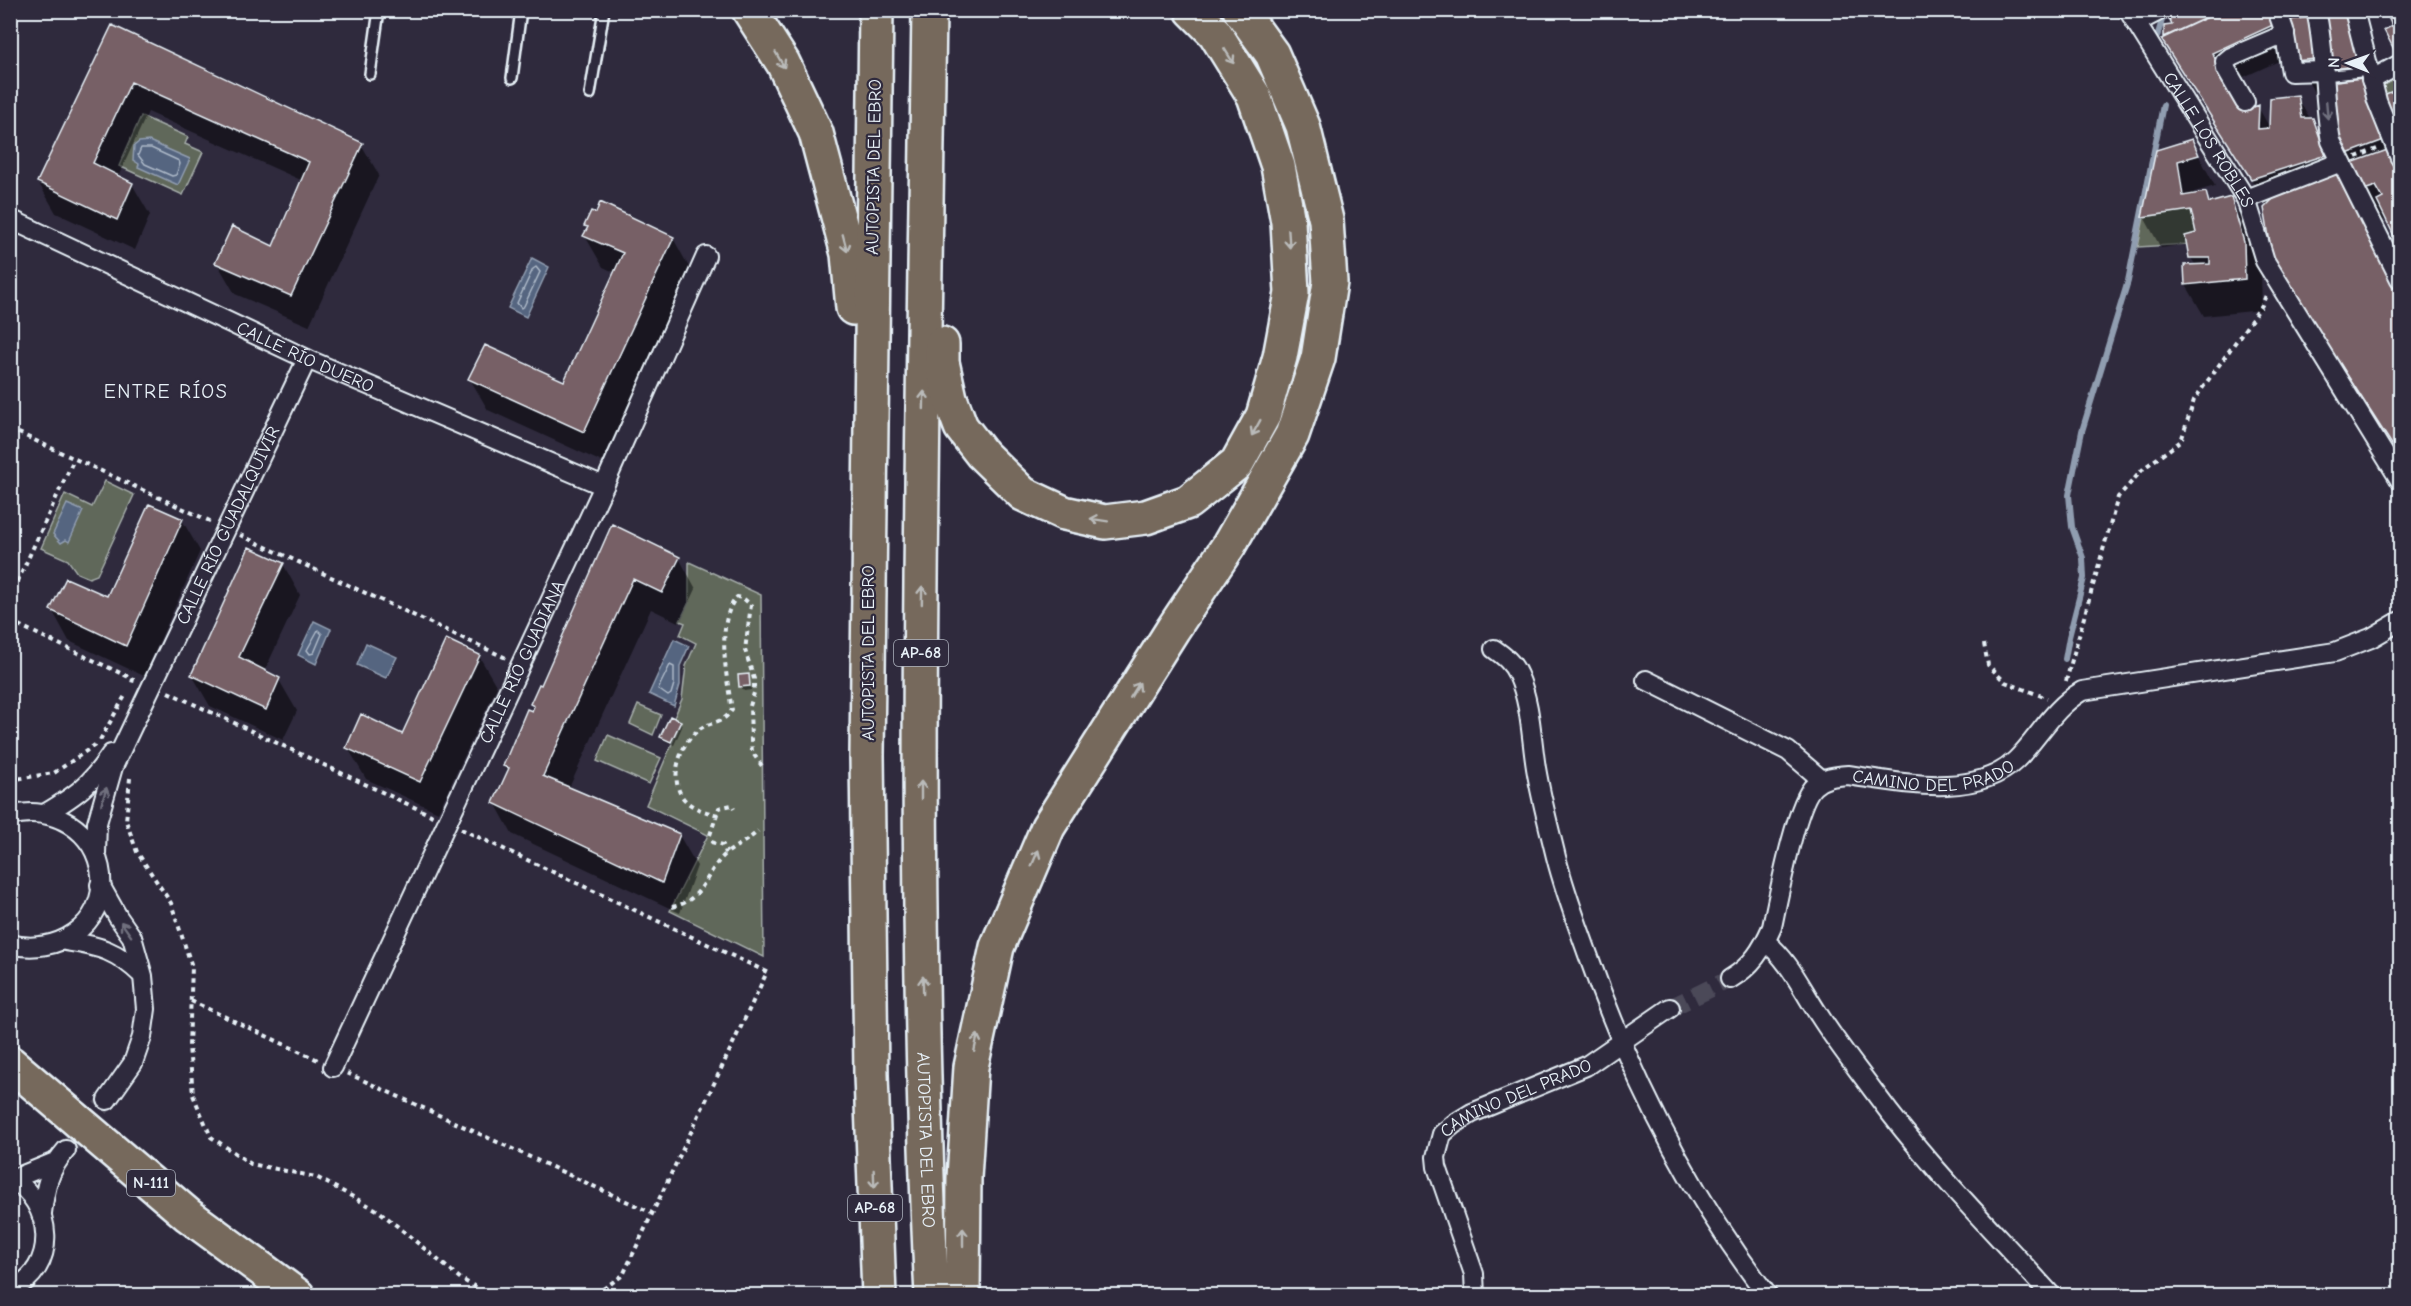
<svg xmlns="http://www.w3.org/2000/svg" width="2411" height="1306" font-family="'Comic Neue',sans-serif">
<style>
.green{fill:#60675a;stroke:#a4aca9;stroke-width:1.5}
.water{fill:#556580;stroke:#909db0;stroke-width:1.5}
.shadow{fill:#0007;fill-rule:evenodd}
.lines{fill:none;stroke-linecap:round;stroke-linejoin:round}
.shore{stroke:#adb9c8;stroke-width:1.5}
.stream{stroke:#909db0;stroke-width:6}
.building{fill:#776166;stroke:#e8f1f8;stroke-width:1.5}
.street-tunnel{stroke:#4b4859;stroke-width:18;stroke-dasharray:18 9;stroke-linecap:butt}
.lane-casing{stroke:#e8f1f8;stroke-width:14}
.street-casing{stroke:#e8f1f8;stroke-width:22}
.highway-casing{stroke:#e8f1f8;stroke-width:38}
.path{stroke:#e8f1f8;stroke-width:4;stroke-dasharray:4.5 4.5;stroke-linecap:butt}
.lane{stroke:#2f2a3d;stroke-width:9}
.street{stroke:#2f2a3d;stroke-width:18}
.highway{stroke:#76695c;stroke-width:33}
.oneway{stroke:#babbba}
.oneway2{stroke:#70707e}
.labels{text-anchor:middle;dominant-baseline:central;stroke-width:4.5;stroke-linejoin:round;paint-order:stroke}
.shield{fill:#2f2a3d;stroke:#b0b5c0;stroke-width:1.5}
.shield-label{font-size:16px;font-weight:bold;fill:#e8f1f8}
.street-label{font-size:18px;fill:#e8f1f8;stroke:#2f2a3d}
.neighbourhood-label{font-size:20px;letter-spacing:1.5px;fill:#e8f1f8;stroke:#2f2a3d}
</style>
<rect width="100%" height="100%" fill="#2f2a3d"/>
<filter id="ink" filterUnits="userSpaceOnUse"><feTurbulence type="fractalNoise" baseFrequency=".0167" numOctaves="2"/><feDisplacementMap in="SourceGraphic" scale="12" xChannelSelector="R" yChannelSelector="G"/><feConvolveMatrix kernelMatrix="1 2 1 2 8 2 1 2 1" color-interpolation-filters="sRGB"/></filter>
<g filter="url(#ink)">
<path class="green" d="M2400 64V158L2371 80Z
M141 116 188 137 185 144 203 152 183 195 119 166Z
M2191 210 2196 233 2185 236 2187 244 2138 247 2144 217Z
M105 481 134 495 97 575 89 578 77 573 68 560 41 548 65 494 92 507Z
M689 562 761 595 764 957 670 911 708 835 646 805 681 722 674 718 682 699 686 666 696 643 680 635 685 623 680 621 689 602Z
M638 705 661 715 653 735 630 724Z
M608 735 661 758 649 784 597 761Z"/>
<path class="water" d="M149 141 190 159 178 185 138 167 139 164 133 160 134 146 139 142Z
M532 258 549 267 526 317 508 308Z
M67 504 83 511 69 542 66 540 61 543 53 534Z
M314 621 331 629 316 664 298 655Z
M674 639 689 646 680 666V685L674 706 649 694Z
M366 643 397 657 386 678 357 665Z"/>
<path class="shadow" d="M2170 10H2266L2288 57 2228 84 2244 111 2258 107 2270 128 2297 97 2330 151 2400 290V458L2293 291 2268 206 2163 40 2166 38 2165 27 2174 26Z
M2288 10H2347L2400 165V244L2387 219 2380 221 2346 154 2334 89 2314 92 2296 61 2294 21ZM2330 68 2338 81 2332 82Z
M2387 10H2400V59L2386 30 2393 26Z
M113 27 361 144 379 175 309 326 235 294 217 263 274 248 303 181 148 112 118 177 132 184 150 215 135 250 56 213 38 182Z
M2191 141 2215 186 2194 192 2195 196 2205 194 2211 204 2230 199 2248 230 2261 274 2262 310 2204 316 2186 285 2196 266 2191 258 2188 244 2161 248 2144 217 2157 151Z
M586 226 673 238 690 269 602 462 488 410 470 379 565 383 616 273 603 267 585 236 588 230Z
M182 520 200 551 144 676 69 641 52 610 107 598Z
M613 526 679 558 696 589 680 623 651 609 569 788 679 835 697 866 680 913 512 834 495 803 508 773 505 766 535 708 532 704 542 686Z
M283 564 300 595 264 672 279 680 297 711 283 740 210 706 192 675Z
M479 656 497 687 438 812 366 779 348 748 403 736Z
M748 675 751 690 744 691 741 687Z
M680 722 682 727 674 745 665 741 662 737Z"/>
<g class="lines">
<path class="shore" d="M141 148H151L179 161 180 164 176 175 172 176 145 164 138 155Z
M536 267 540 272 524 306 521 308 517 303 533 269Z
M318 630 322 634 314 653 310 654 307 650Z
M670 665 674 667V684L671 694 668 696 658 689Z"/>
<path class="stream" d="M2157 37 2163 17
M2065 659 2069 637 2084 578 2083 558 2072 527 2069 495 2082 431 2128 281 2163 105"/>
</g>
<path class="building" d="M2167 10H2223L2164 37V26L2172 25 2165 11Z
M2223 10H2267L2273 22 2271 26 2212 53 2245 110 2259 105 2258 129 2269 128 2270 98 2298 95 2302 118H2313L2326 155 2251 179 2161 39Z
M2320 10H2347L2363 63 2359 68 2330 71Z
M2385 10H2400L2399 59 2384 30 2392 26Z
M2311 17 2316 59 2294 61 2289 20Z
M112 25 363 143 291 296 215 263 232 226 273 246 309 162 131 82 93 163 133 183 117 220 37 182Z
M2366 75 2384 140 2344 155 2332 113 2333 80Z
M2395 90 2400 100V133L2395 136 2379 97Z
M2192 139 2199 155 2178 161 2183 196 2206 192 2209 203 2231 197 2244 242 2245 279 2185 285 2184 265 2210 264V258H2189L2185 236 2196 233 2191 210 2142 217 2156 150Z
M2393 148 2400 168V248L2377 201 2383 198 2376 186 2361 191 2351 163Z
M2339 173 2400 290V457L2273 260 2264 208 2274 198Z
M600 202 674 237 584 432 468 379 485 345 564 381 623 253 583 236 588 227 584 226 591 211 596 213Z
M149 504 183 519 126 646 50 610 66 578 107 596Z
M612 524 680 557 662 593 633 579 543 776 680 834 662 883 493 803 509 768 503 766 527 709 532 711 534 706 530 704 539 684 541 685Z
M249 547 284 563 239 657 280 678 266 710 191 675Z
M446 639 480 655 420 782 346 748 361 714 402 734Z
M749 674 750 686 739 687 738 675Z
M670 716 681 721 671 742 660 737Z"/>
<g class="lines">
<path class="street-tunnel" d="M1670 1008 1730 979
M66 1150 107 1100"/>
<g class="lane-casing">
<path id="lane" d="M370 74 379 10
M2325 76 2369 71
M512 78 521 10
M590 94 604 10"/>
</g>
<g class="street-casing">
<g id="street">
<path id="s1" d="M2128 10 2246 199 2265 261 2400 480"/>
<path d="M2277 10 2284 30 2291 72 2325 71"/>
<path d="M2316 10C2326 54 2323 98 2331 141L2400 279"/>
<path d="M2354 10 2377 101 2400 158"/>
<path d="M2136 23 2161 10"/>
<path d="M2371 80 2400 64"/>
<path d="M2245 102 2226 69 2225 62 2231 57 2285 34"/>
<path d="M2246 199 2341 162"/>
<path id="s2" d="M10 219 307 359 604 486"/>
<path d="M1494 649C1504 656 1513 663 1518 675 1531 704 1531 737 1536 768 1541 798 1549 828 1556 857 1564 889 1576 921 1587 952 1630 1075 1688 1192 1768 1296"/>
<path d="M1646 680 1788 751 1822 780"/>
<path d="M46 813C78 794 90 785 111 754"/>
<path d="M10 816C53 804 96 830 101 875 106 926 56 956 10 944"/>
<path id="s3" d="M96 854 97 823 113 767 307 359"/>
<path d="M100 885 118 917 132 937 143 976 146 1009 142 1037 133 1063 107 1100"/>
<path d="M66 941C100 946 117 951 142 975"/>
<path d="M1766 942C1790 961 1802 990 1819 1015 1836 1042 1856 1067 1875 1093 1928 1166 1992 1229 2052 1296"/>
<path id="s4" d="M1730 979C1752 966 1762 950 1772 927 1778 899 1796 802 1814 786 1824 777 1835 776 1848 775 1899 782 1975 800 2016 760 2039 737 2053 708 2082 691L2335 652 2371 638 2400 621"/>
<path id="s5" d="M333 1067 604 486 706 256"/>
<path d="M10 1178C54 1202 60 1269 10 1290"/>
<path d="M13 1179 55 1162"/>
<path d="M42 1213C45 1188 49 1169 66 1150"/>
<path id="s6" d="M1475 1296 1474 1274 1437 1167 1436 1157 1442 1134 1454 1124 1472 1113 1586 1066 1670 1008"/>
</g>
</g>
<g class="highway-casing">
<g id="highway">
<path d="M749 10 783 63 816 133 848 254 853 308"/>
<path d="M876 10 867 755 871 1075 879 1296"/>
<path id="s7" d="M929 10C923 438 911 868 932 1296"/>
<path d="M942 344V362L950 398 961 427 982 454 1023 494 1064 513 1105 522 1146 517 1188 502 1237 463 1263 416 1280 357 1292 293 1288 222 1278 166 1254 96 1215 33 1192 10"/>
<path d="M10 1063 188 1215 298 1296"/>
<path d="M963 1296 964 1178 971 1067 997 947 1048 827 1173 629 1229 545 1292 435 1318 358 1330 282 1326 220 1303 126 1272 54 1240 10"/>
</g>
</g>
<path class="path" d="M2356 157 2377 149
M10 429 212 522
M240 535 506 658
M10 598 74 459
M10 621 133 679 132 683
M1984 644 1988 665 2005 682 2047 698
M2066 681 2118 497 2144 468 2181 441 2194 400 2262 305 2266 295
M168 692 431 815 429 818
M100 740 126 694
M130 778 126 821 137 852 171 903 192 967 189 1046 193 1095 211 1137 251 1164 316 1177 379 1211 461 1279 492 1296
M10 780 54 773 95 745
M718 815C706 812 693 809 684 799 668 780 680 745 697 731 708 721 721 726 732 710 727 680 715 621 737 597L743 598 751 605 745 650 754 679V693L750 706 751 740 752 752 762 766
M461 829 767 972 623 1275 593 1296
M710 835 719 808 732 805 734 809
M711 842 723 845 726 853
M672 907C705 900 705 871 727 853 737 845 749 840 758 831
M191 1001 318 1060
M347 1073 652 1213"/>
<use href="#lane" class="lane"/>
<use href="#street" class="street"/>
<use href="#highway" class="highway"/>
</g>
<defs><path id="oneway-shaft" d="M-6 0H5M1.5-3L5.5 0L1.5 3" fill="none" stroke-width="1.6" stroke-linecap="round" stroke-linejoin="round" transform="scale(1.5)"/></defs>
<g class="oneway">
<use href="#oneway-shaft" transform="translate(1229 56) rotate(58)"/>
<use href="#oneway-shaft" transform="translate(780 60) rotate(60)"/>
<use href="#oneway-shaft" transform="translate(1289 239) rotate(86)"/>
<use href="#oneway-shaft" transform="translate(845 243) rotate(75)"/>
<use href="#oneway-shaft" transform="translate(924 400) rotate(-89)"/>
<use href="#oneway-shaft" transform="translate(1256 428) rotate(119)"/>
<use href="#oneway-shaft" transform="translate(1099 520) rotate(-171)"/>
<use href="#oneway-shaft" transform="translate(922 595) rotate(-89)"/>
<use href="#oneway-shaft" transform="translate(1135 690) rotate(-58)"/>
<use href="#oneway-shaft" transform="translate(921 790) rotate(-90)"/>
<use href="#oneway-shaft" transform="translate(1035 858) rotate(-67)"/>
<use href="#oneway-shaft" transform="translate(923 985) rotate(-91)"/>
<use href="#oneway-shaft" transform="translate(976 1043) rotate(-78)"/>
<use href="#oneway-shaft" transform="translate(874 1179) rotate(88)"/>
<use href="#oneway-shaft" transform="translate(963 1237) rotate(-90)"/>
</g>
<g class="oneway2">
<use href="#oneway-shaft" transform="translate(2327 110) rotate(85)"/>
<use href="#oneway-shaft" transform="translate(104 796) rotate(-73)"/>
<use href="#oneway-shaft" transform="translate(126 929) rotate(-125)"/>
</g>
</g>
<g class="labels">
<g class="shield">
<rect x="894" y="640" width="54" height="26" rx="4.5"/>
<rect x="127" y="1170" width="48" height="26" rx="4.5"/>
<rect x="848" y="1195" width="54" height="26" rx="4.5"/>
</g>
<g class="shield-label">
<text x="921" y="653">AP-68</text>
<text x="151" y="1183">N-111</text>
<text x="875" y="1208">AP-68</text>
</g>
<g class="street-label">
<text stroke="none"><textPath href="#s1" startOffset="153">CALLE LOS ROBLES</textPath></text>
<text transform="translate(874 167) rotate(-89)">AUTOPISTA DEL EBRO</text>
<text stroke="none"><textPath href="#s2" startOffset="326">CALLE RÍO DUERO</textPath></text>
<text stroke="none"><textPath href="#s3" startOffset="357">CALLE RÍO GUADALQUIVIR</textPath></text>
<text transform="translate(868 653) rotate(-90)">AUTOPISTA DEL EBRO</text>
<text stroke="none"><textPath href="#s5" startOffset="447">CALLE RÍO GUADIANA</textPath></text>
<text stroke="none"><textPath href="#s4" startOffset="340">CAMINO DEL PRADO</textPath></text>
<text stroke="none"><textPath href="#s6" startOffset="252">CAMINO DEL PRADO</textPath></text>
<text stroke="none"><textPath href="#s7" startOffset="1130">AUTOPISTA DEL EBRO</textPath></text>
</g>
<g class="neighbourhood-label">
<text x="166" y="391">ENTRE RÍOS</text>
</g>
</g>
<rect width="2411" height="1306" fill="none" stroke="#2f2a3d" stroke-width="36"/>
<rect x="18" y="18" width="2375" height="1270" fill="none" stroke="#e8f1f8" stroke-width="2" filter="url(#ink)"/>
<g transform="translate(2348 63) rotate(271)" stroke="#2f2a3d" stroke-width="4.5" paint-order="stroke">
<path d="M0-4.5L10 22L0 15L-10 22Z" fill="#e8f1f8"/>
<text y="-9" font-size="16" font-weight="bold" text-anchor="middle" fill="#e8f1f8">N</text>
</g>
</svg>
